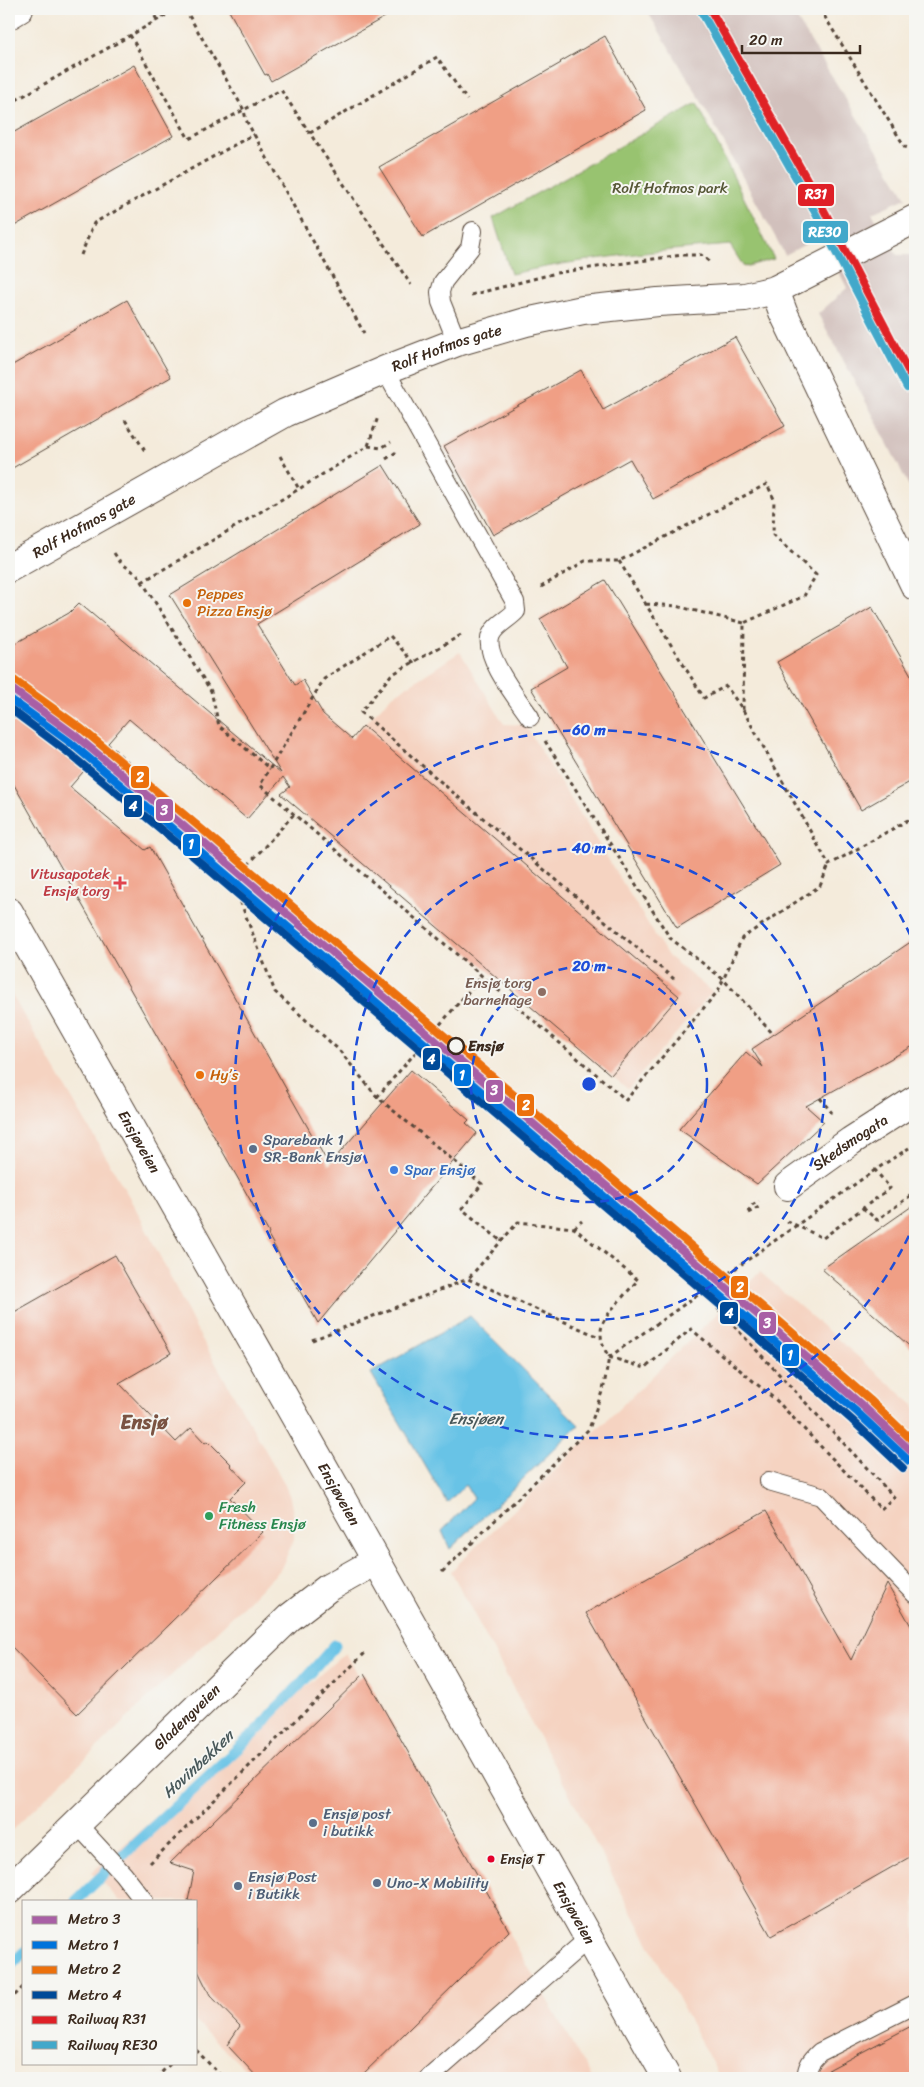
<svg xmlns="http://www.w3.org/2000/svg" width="924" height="2087" font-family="Sriracha,sans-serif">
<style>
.built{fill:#f5d3c1}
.industrial{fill:#d1c0bc}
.green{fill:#98c370;stroke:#6a7647}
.water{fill:#68c3e6;stroke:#527682}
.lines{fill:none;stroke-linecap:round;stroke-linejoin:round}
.stream{stroke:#68c3e6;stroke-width:11}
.building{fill:#f09f85}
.lane-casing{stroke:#57473a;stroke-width:20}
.street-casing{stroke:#57473a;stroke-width:30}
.secondary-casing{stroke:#57473a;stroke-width:30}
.path{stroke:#57473a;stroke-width:3;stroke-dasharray:4 4;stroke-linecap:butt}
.lane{stroke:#fff;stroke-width:18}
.street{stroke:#fff;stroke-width:28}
.secondary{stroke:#fff;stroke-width:28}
.path-bridge{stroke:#57473a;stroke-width:3;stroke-dasharray:4 4;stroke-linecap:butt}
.rail-1-casing{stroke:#f6f6f2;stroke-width:11}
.rail-2-casing{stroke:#f6f6f2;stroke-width:11}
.rail-1{stroke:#df2027;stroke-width:8}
.rail-2{stroke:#42a8ca;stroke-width:8}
.metro-1-casing{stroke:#f6f6f2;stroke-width:11}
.metro-2-casing{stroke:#f6f6f2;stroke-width:11}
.metro-3-casing{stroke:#f6f6f2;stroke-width:11}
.metro-4-casing{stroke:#f6f6f2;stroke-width:11}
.metro-1{stroke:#a85fa5;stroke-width:8}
.metro-2{stroke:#0073db;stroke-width:8}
.metro-3{stroke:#ec700c;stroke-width:8}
.metro-4{stroke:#004a98;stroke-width:8}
.ring{fill:none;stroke:#1d4ed8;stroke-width:2.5;stroke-dasharray:9 6}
.food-dot{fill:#e8710a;stroke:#f6f6f2;stroke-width:2}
.health-dot{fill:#e0444e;stroke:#f6f6f2;stroke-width:2}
.education-dot{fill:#8d6e63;stroke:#f6f6f2;stroke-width:2}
.stop-dot{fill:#f6f6f2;stroke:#3b2a1e;stroke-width:2.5}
.service-dot{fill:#5c6f8a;stroke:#f6f6f2;stroke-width:2}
.shop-dot{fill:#3f7fe0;stroke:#f6f6f2;stroke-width:2}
.leisure-dot{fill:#2e9e5b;stroke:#f6f6f2;stroke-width:2}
.bus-dot{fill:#e4002b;stroke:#f6f6f2;stroke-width:2}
.labels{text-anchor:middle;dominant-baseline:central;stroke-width:4;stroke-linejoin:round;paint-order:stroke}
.bus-label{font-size:14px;fill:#3b2a1e;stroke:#f6f6f2;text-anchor:start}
.park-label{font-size:15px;fill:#575837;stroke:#f6f6f2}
.street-label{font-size:15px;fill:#3b2a1e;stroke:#f6f6f2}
.food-label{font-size:15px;fill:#c56008;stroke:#f6f6f2;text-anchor:start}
.health-label{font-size:15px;fill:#be3a42;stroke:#f6f6f2;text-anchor:end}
.education-label{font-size:15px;fill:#785e54;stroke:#f6f6f2;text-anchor:end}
.stop-label{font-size:15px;font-weight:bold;fill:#3b2a1e;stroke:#f6f6f2;text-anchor:start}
.service-label{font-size:15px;fill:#4e5e75;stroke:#f6f6f2;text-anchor:start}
.shop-label{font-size:15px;fill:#366cbe;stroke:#f6f6f2;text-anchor:start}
.leisure-label{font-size:15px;fill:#27864d;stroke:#f6f6f2;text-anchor:start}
.water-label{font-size:16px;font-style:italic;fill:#48585a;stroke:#f6f6f2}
.district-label{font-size:20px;font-weight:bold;fill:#7a5342;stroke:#f6f6f2}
.centre{fill:#1d4ed8;stroke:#f6f6f2;stroke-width:2.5}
.ring-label{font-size:15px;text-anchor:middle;font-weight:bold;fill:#1d4ed8;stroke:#f6f6f2;stroke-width:4;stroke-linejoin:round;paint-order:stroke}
.line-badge{stroke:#f6f6f2;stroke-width:2}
.badge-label{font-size:14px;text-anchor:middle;font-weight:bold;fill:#fff}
</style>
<rect width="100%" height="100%" fill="#f6f6f2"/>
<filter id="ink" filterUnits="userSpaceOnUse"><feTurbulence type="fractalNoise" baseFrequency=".02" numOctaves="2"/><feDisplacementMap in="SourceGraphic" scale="10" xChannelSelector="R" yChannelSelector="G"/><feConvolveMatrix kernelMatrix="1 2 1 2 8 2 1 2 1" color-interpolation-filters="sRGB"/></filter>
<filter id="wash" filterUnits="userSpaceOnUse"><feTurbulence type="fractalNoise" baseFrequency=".0096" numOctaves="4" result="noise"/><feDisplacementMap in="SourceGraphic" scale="20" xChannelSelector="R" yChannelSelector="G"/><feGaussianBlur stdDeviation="1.12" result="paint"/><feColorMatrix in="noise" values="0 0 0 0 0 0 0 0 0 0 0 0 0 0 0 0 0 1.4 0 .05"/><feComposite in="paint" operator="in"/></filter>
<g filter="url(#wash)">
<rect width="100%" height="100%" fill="#f4ebdb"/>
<path class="built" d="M460 652 504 724 525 725 668 956 712 992 628 1089 611 1075 679 995 363 726 391 697Z
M9 990 135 1207 200 1336 283 1481 290 1497 294 1519V1540L280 1570 9 1833Z
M760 1272 915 1406V2078H720L451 1571Z
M345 1653 515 1944 592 2078H254L196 2022V1901H120L99 1879 91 1873Z"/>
<path class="industrial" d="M646 9H791L906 198 872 213 897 255H915V498L874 417 818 314 847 288 821 236 785 255 700 99Z"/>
<path class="green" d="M697 103 774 259 744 267 730 245C656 251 583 258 511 274L493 218Z"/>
<path class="water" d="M470 1316 579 1425 450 1549 442 1531 474 1498 465 1485 447 1503 371 1373Z"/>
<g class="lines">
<path class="stream" d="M76 1901 138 1841 261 1727 271 1714 298 1687 335 1645
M9 1967 24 1952"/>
</g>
<g id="blocks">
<path class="building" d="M228 9H399L271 81 267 74 265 75Z
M605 36 646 110 423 237 379 167 561 63 560 62Z
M134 65 173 136 9 229V135Z
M127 300 171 377 9 470V367Z
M735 337 785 426 653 499 630 459 493 535 444 446 581 370 603 410Z
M383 465 420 524 257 624 295 685 303 680 323 714 352 739 363 726 679 996 611 1075 281 794 290 787 283 777 247 819 129 719 70 787 145 850 150 847 329 1165 411 1070 469 1120 466 1123 477 1133 318 1323 268 1235 269 1233 9 776V647L69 613 79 603 281 773 170 595Z
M605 580 780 865 677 928 531 688 567 667 540 619Z
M872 607 915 682V779L861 810 777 662Z
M915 939V1045L806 1106 824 1122 757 1184 679 1129 746 1052 763 1067 752 1049Z
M915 1204V1351L822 1269Z
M115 1255 171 1353 119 1383 176 1442 191 1428 205 1443 208 1441 231 1464 230 1465 246 1482 230 1498 263 1532 77 1714 9 1644V1315Z
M766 1511 851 1660 887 1584 915 1633V1854L771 1936 586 1613Z
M364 1674 509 1931 359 2078H258L227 2045 240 2026 210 1995 196 1967V1901H188L194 1871 170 1863Z
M915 2024V2078H817V2076Z"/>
</g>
</g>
<g filter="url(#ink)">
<use href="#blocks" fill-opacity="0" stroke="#57473a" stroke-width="1"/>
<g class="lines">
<g class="lane-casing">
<path id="lane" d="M457 342 441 302 440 292 443 282 470 248 473 231
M385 370 515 602 516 611C509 619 495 625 491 635 482 655 519 701 530 717
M769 1481 821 1496 915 1594
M77 1824 123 1874 144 1901
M429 2078 588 1939
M806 2078C807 2066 811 2060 820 2052L915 2004"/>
</g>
<g class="street-casing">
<g id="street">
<path d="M9 15 19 9"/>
<path d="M775 290 783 312 915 586"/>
<path id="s1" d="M9 568 285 413 385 370 457 342 526 322 583 310 658 302 745 297 775 290 915 219"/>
<path id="s2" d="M788 1186 851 1141 915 1100"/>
</g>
</g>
<g class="secondary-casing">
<g id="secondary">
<path id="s3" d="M9 912 339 1494 667 2078"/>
<path id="s4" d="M9 1890 289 1618 328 1588 376 1561"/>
</g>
</g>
<path class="path" d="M151 9 157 20
M185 9 244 110 246 120 364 333
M820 9 905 147 915 150
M130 35 189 139 281 90 411 285
M9 104 177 9
M310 133 437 57 467 100
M81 255 94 223 254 134
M471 295 556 273 611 265 682 255H701L711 263
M125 420 145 451
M368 446 381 448 391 442
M280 456 299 489
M386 459 398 451
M114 553 121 563 138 575 211 691 219 726 270 769
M619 561 704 698 726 686 743 710 829 865 915 816
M142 582 299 489 368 446 378 417
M541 587 585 561H619L767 484 774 499 773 535 816 575 804 596 744 623 743 710
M646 604 676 606 744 623
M461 635 391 675 361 712 465 803 674 979
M414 663 390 636 324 679 260 785 626 1100 718 991 742 938 820 886 829 865
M545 741 670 938 723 979 773 1034
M107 744 248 865 239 898 275 992 339 1050 377 1097 482 1184 462 1209 501 1241
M248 865 294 814
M377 1097 482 976
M820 1098 832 1113
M863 1208 877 1220 910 1196 915 1203
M748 1212 752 1205 759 1201
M748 1213 759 1207 761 1208
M787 1221 823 1238 890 1188 875 1170 909 1148
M574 1228 582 1221
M312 1340 468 1279 601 1338
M442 1572 589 1429 604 1386 609 1357 702 1292 894 1497 881 1509 777 1401 691 1329 645 1368 609 1357C603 1348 598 1334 603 1323 606 1314 630 1289 638 1280L574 1228 518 1222 468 1279
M150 1863 365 1653
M9 2001 24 1986
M196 2050 223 2078
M156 2078 171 2063"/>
<use href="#lane" class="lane"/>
<use href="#street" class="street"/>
<use href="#secondary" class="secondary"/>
<path class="path-bridge" d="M702 1292 875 1170"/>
<g class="rail-1-casing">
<path id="rail-1" d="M710 9 816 195 915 384"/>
</g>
<g class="rail-2-casing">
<path id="rail-2" d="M702 13 808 199 907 388"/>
</g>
<use href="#rail-1" class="rail-1"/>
<use href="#rail-2" class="rail-2"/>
<g class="metro-1-casing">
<path id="metro-1" d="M9 687 76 736 198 838 772 1327 864 1407 915 1455"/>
</g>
<g class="metro-2-casing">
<path id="metro-2" d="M9 698 71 743 192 845 766 1334 858 1413 909 1461"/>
</g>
<g class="metro-3-casing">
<path id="metro-3" d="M14 680 82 729 204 831 778 1320 870 1400 915 1443"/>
</g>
<g class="metro-4-casing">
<path id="metro-4" d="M9 708 65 750 187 851 761 1340 852 1420 903 1468"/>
</g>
<use href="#metro-1" class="metro-1"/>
<use href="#metro-2" class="metro-2"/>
<use href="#metro-3" class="metro-3"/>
<use href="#metro-4" class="metro-4"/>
</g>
</g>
<g class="ring">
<circle cx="589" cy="1084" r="118"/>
<circle cx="589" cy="1084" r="236"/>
<path d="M915 1222A354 354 0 1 1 915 946"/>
</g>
<g class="food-dot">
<circle cx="187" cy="603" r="5"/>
<circle cx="200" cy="1075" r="5"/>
</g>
<path class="health-dot" d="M117.5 875.5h5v5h5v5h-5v5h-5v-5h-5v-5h5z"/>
<circle class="education-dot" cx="542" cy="992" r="5"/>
<circle class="stop-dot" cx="456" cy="1046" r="8"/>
<g class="service-dot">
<circle cx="253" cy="1149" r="5"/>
<circle cx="313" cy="1823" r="5"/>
<circle cx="377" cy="1883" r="5"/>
<circle cx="238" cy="1886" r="5"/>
</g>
<circle class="shop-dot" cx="394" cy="1170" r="5"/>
<circle class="leisure-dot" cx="209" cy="1516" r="5"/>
<circle class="bus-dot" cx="491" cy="1859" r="4.5"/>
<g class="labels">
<g class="bus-label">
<text x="500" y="1859">Ensjø T</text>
</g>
<g class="park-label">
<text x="670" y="188">Rolf Hofmos park</text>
</g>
<g class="street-label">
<text stroke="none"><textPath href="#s1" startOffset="491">Rolf Hofmos gate</textPath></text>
<text stroke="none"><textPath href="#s1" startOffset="86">Rolf Hofmos gate</textPath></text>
<text stroke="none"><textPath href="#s3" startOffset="264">Ensjøveien</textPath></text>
<text stroke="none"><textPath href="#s2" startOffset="76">Skedsmogata</textPath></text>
<text stroke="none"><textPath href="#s3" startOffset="669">Ensjøveien</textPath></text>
<text stroke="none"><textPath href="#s4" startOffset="248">Gladengveien</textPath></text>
<text stroke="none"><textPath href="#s3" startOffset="1149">Ensjøveien</textPath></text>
</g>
<g class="food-label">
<text x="197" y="594">Peppes<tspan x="197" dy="17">Pizza Ensjø</tspan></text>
<text x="210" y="1075">Hy’s</text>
</g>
<g class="health-label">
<text x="110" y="874">Vitusapotek<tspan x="110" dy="17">Ensjø torg</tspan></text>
</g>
<g class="education-label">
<text x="532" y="983">Ensjø torg<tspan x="532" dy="17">barnehage</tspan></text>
</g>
<g class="stop-label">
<text x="468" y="1046">Ensjø</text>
</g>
<g class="service-label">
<text x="263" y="1140">Sparebank 1<tspan x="263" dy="17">SR-Bank Ensjø</tspan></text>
<text x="323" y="1814">Ensjø post<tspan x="323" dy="17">i butikk</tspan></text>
<text x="248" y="1877">Ensjø Post<tspan x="248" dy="17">i Butikk</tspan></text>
<text x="387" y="1883">Uno-X Mobility</text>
</g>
<g class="shop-label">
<text x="404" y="1170">Spar Ensjø</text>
</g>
<g class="leisure-label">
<text x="219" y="1507">Fresh<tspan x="219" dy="17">Fitness Ensjø</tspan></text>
</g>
<g class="water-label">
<text x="476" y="1418">Ensjøen</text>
<text transform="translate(198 1764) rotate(-43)">Hovinbekken</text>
</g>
<g class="district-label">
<text x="144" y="1422">Ensjø</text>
</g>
</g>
<circle cx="589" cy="1084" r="8" class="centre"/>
<g class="ring-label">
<text x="589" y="735">60 m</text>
<text x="589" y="853">40 m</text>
<text x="589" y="971">20 m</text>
</g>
<g class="line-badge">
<rect x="797" y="183" width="38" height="24" rx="5" fill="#df2027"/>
<rect x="802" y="220" width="47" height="24" rx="5" fill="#42a8ca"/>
<rect x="130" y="765" width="20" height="24" rx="5" fill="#ec700c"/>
<rect x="123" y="794" width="20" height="24" rx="5" fill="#004a98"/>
<rect x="155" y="798" width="19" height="24" rx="5" fill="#a85fa5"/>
<rect x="182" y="833" width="19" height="24" rx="5" fill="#0073db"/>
<rect x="422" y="1047" width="19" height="24" rx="5" fill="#004a98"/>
<rect x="453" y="1063" width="19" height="24" rx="5" fill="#0073db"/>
<rect x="485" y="1079" width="19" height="24" rx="5" fill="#a85fa5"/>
<rect x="516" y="1093" width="19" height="24" rx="5" fill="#ec700c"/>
<rect x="730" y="1275" width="19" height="24" rx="5" fill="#ec700c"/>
<rect x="719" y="1301" width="20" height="24" rx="5" fill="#004a98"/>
<rect x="758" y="1311" width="19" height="24" rx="5" fill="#a85fa5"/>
<rect x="781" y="1343" width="19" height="24" rx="5" fill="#0073db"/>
</g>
<g class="badge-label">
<text x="816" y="199">R31</text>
<text x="825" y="237">RE30</text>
<text x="140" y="782">2</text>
<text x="133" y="811">4</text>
<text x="164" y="815">3</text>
<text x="191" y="849">1</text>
<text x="431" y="1064">4</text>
<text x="462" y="1080">1</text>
<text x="494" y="1095">3</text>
<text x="526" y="1110">2</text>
<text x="740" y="1292">2</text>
<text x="729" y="1318">4</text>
<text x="767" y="1328">3</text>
<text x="790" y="1360">1</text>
</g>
<rect width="924" height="2087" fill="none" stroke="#f6f6f2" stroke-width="30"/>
<rect x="22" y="1900" width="175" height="165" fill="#f6f6f2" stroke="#aba49d"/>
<rect x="32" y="1916" width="25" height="8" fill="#a85fa5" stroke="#aba49d"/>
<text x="68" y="1924" font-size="15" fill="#3b2a1e">Metro 3</text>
<rect x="32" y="1941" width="25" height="8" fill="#0073db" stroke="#aba49d"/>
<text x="68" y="1950" font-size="15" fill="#3b2a1e">Metro 1</text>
<rect x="32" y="1966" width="25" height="8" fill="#ec700c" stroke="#aba49d"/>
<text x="68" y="1974" font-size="15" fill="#3b2a1e">Metro 2</text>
<rect x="32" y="1991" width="25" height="8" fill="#004a98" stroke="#aba49d"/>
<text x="68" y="2000" font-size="15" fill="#3b2a1e">Metro 4</text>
<rect x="32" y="2016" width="25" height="8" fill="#df2027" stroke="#aba49d"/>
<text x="68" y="2024" font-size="15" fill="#3b2a1e">Railway R31</text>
<rect x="32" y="2041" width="25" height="8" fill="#42a8ca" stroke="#aba49d"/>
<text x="68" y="2050" font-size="15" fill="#3b2a1e">Railway RE30</text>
<path d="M742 45v8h118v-8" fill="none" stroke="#3b2a1e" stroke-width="2.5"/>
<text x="749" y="45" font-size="15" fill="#3b2a1e" stroke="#f6f6f2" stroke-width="4" paint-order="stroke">20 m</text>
</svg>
